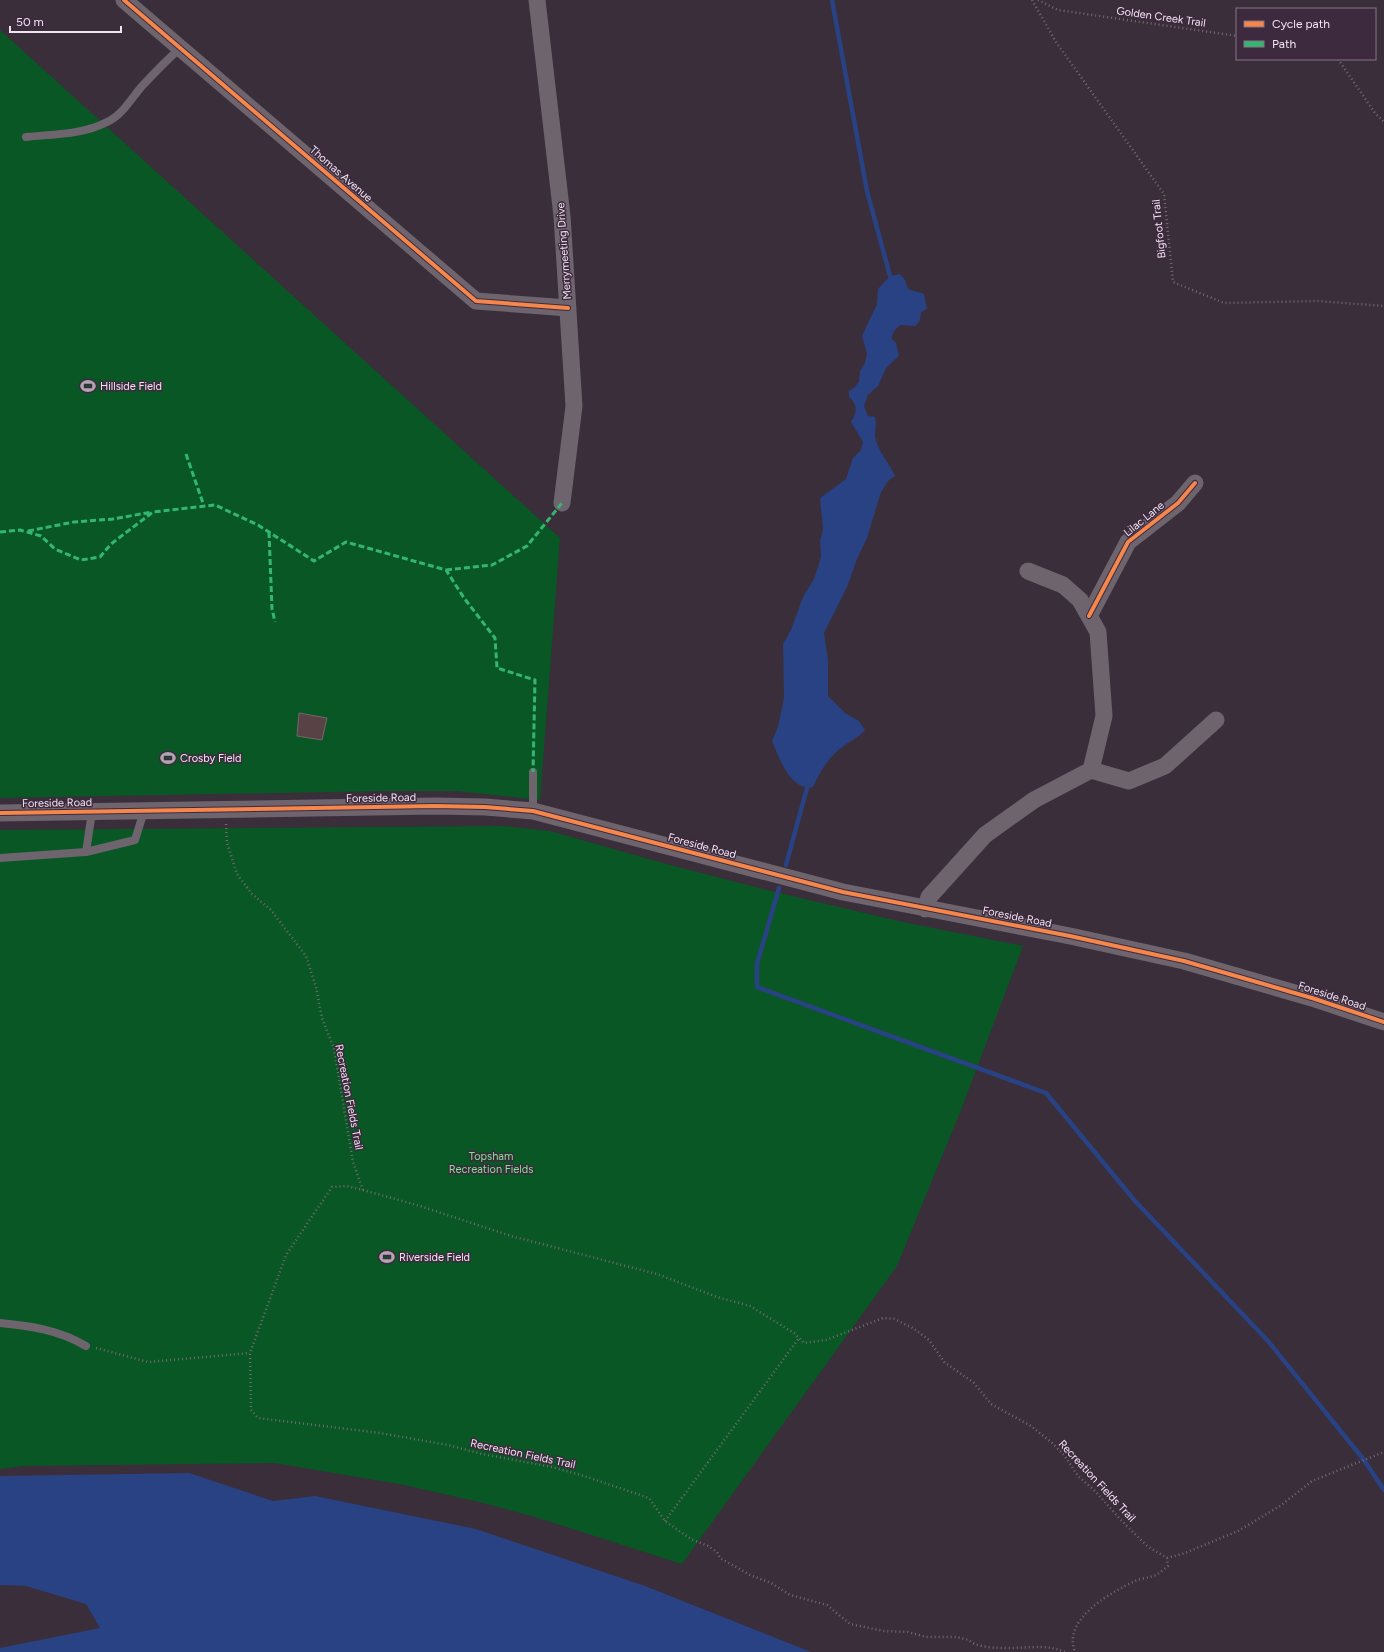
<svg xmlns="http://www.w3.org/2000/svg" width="1384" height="1652" font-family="Figtree,sans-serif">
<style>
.green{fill:#095725}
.water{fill:#294284}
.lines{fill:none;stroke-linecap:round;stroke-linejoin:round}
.stream{stroke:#294284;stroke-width:4.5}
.building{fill:#584246;stroke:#73676b}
.path{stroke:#736b73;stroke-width:2.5;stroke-dasharray:1 3;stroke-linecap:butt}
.lane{stroke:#6d646e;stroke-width:8}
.street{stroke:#6d646e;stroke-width:17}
.quiet{stroke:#33b770;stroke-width:3;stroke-dasharray:6 3;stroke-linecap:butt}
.cycleway-casing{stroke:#3d2a3e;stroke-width:6}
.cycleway{stroke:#f5874c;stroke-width:4}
.labels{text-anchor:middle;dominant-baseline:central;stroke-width:3;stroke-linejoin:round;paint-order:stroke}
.street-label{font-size:11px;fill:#f2e5f2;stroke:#3d2a3e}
.poi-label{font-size:11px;fill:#f2e5f2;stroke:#3d2a3e;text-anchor:start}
.park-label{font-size:11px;fill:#7ee590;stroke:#3d2a3e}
</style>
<rect width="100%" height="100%" fill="#392e3a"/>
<path class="green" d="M0 30 560 538 540 800 457 791H385L0 798Z
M503 826 550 831 659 862 767 890 903 922 1023 946 961 1110 897 1266 682 1564 535 1517 483 1503 404 1485 275 1463 24 1466 0 1469V830Z"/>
<path class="water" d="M900 274 905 280 908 289 924 294 927 309 921 312 920 320 916 326 900 325 894 331 891 338 896 343 899 356 886 368 878 386 868 395 864 406 868 416 875 417C877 424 875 429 875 436 877 450 889 463 895 476L888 481 881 492 867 538 857 559 847 587 824 633 828 660V696L845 713 859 721 865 730C859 737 852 740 845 745 829 756 821 770 813 787 790 791 779 757 772 741L778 727 784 698 783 644 791 630 803 597 814 579 821 557 820 541 823 529 820 498 846 479 853 458 861 450 863 442 851 422C857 413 858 404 849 397V391L855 387 859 381 860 371 865 363 867 354 862 336 877 304 878 289 890 276Z
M189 1473 273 1501 315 1496 476 1529 645 1586 811 1652H0V1648L100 1628 86 1604 26 1586 0 1585V1476Z"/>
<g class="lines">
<path class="stream" d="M832 0 867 191 890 276
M786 865 807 788
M779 888 757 964V987L1046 1093 1135 1201 1268 1341 1364 1460 1384 1490"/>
</g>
<path class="building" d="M299 713 327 718 322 740 297 736Z"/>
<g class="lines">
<path class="path" d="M1032 0 1056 42 1164 194 1173 282 1224 303 1317 301 1384 306
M1038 0 1058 10 1237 36
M1338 59 1375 113 1384 122
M226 824 227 843 237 874 252 894 271 910 306 956 316 987 322 1018 334 1049 353 1162 363 1190
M96 1348 148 1362 250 1353
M665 1521 799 1338
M1167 1558 1185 1553 1238 1531 1280 1506 1312 1481 1384 1452
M1065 1652C1057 1649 1050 1647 1041 1647 1022 1647 980 1652 969 1640L956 1637H926L908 1632 884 1631 850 1624 827 1605 790 1595 771 1583 750 1575 720 1558 717 1552 708 1546 691 1539 665 1521 649 1498 584 1476 552 1467 482 1454 448 1445 380 1433 258 1418 251 1410 250 1353 286 1255 332 1187 347 1186 363 1190 420 1206 511 1236 657 1274 717 1297 750 1306 794 1333 804 1343 826 1340 883 1318 894 1319 913 1328 929 1340 944 1362 974 1383 991 1404 1031 1426 1051 1442 1064 1455 1078 1476 1094 1490 1120 1519 1147 1546 1167 1558 1168 1566C1164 1569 1160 1573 1156 1575 1149 1578 1141 1578 1135 1581 1110 1593 1062 1619 1075 1652"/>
<path class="lane" d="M26 137C53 134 82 135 107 122 123 115 132 97 143 85 155 72 167 60 180 48
M533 772V811
M86 852 92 812
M0 858 86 852 135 840 144 811
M0 1323C31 1326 59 1330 86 1346"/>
<path class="street" d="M124 0 476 301 568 308
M537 0 562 216 574 406 562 503
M1089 616 1128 542 1178 503 1195 483
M1091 770 1129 781 1165 766 1216 720
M0 813 435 806 485 807 533 811 843 892 1070 936 1184 961 1312 998 1384 1022
M925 909 929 897 985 835 1034 800 1091 770 1104 716 1098 632 1080 600 1063 585 1028 571"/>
<path class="quiet" d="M186 454 204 506
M28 531 74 522 113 519 152 512
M0 532 20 530 41 536 55 549 81 560 100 557 111 544 153 512 215 505 258 525 314 561 346 542 446 570 464 598 495 638 497 668 535 680 533 772
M269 532 272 609 275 622
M446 570 492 565 527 546 562 503"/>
<g class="cycleway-casing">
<path id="cycleway" d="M124 0 476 301 568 308
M1089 616 1128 542 1178 503 1195 483
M0 813 435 806 485 807 533 811 843 892 1070 936 1184 961 1312 998 1384 1022"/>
</g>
<use href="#cycleway" class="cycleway"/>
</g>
<defs>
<g id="stadium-bare" transform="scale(1.2)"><path d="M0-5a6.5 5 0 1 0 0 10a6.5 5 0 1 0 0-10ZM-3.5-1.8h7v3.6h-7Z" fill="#b1a5b2" stroke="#3d2a3e" stroke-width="2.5" paint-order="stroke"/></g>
</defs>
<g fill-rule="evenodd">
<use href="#stadium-bare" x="88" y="386"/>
<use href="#stadium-bare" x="168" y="758"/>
<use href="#stadium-bare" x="387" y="1257"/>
</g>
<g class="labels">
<g class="street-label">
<text transform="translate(1161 17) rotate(8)">Golden Creek Trail</text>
<text transform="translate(341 174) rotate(41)">Thomas Avenue</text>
<text transform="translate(1159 229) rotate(-96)">Bigfoot Trail</text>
<text transform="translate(564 251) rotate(-94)">Merrymeeting Drive</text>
<text transform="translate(1144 519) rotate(-39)">Lilac Lane</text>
<text transform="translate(381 798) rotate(-1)">Foreside Road</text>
<text transform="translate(57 803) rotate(-1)">Foreside Road</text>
<text transform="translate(702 846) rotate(15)">Foreside Road</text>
<text transform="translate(1017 917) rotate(11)">Foreside Road</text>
<text transform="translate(1332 996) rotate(18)">Foreside Road</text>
<text transform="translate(349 1097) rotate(79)">Recreation Fields Trail</text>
<text transform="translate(523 1454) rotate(12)">Recreation Fields Trail</text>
<text transform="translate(1097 1481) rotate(47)">Recreation Fields Trail</text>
</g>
<g class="poi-label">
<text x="100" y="386">Hillside Field</text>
<text x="180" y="758">Crosby Field</text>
<text x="399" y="1257">Riverside Field</text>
</g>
<g class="park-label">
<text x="491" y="1156">Topsham<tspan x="491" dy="13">Recreation Fields</tspan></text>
</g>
</g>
<rect x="1236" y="8" width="140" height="52" fill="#3d2a3e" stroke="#857586"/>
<rect x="1244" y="21" width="20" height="6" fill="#f5874c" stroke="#857586"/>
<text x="1272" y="28" font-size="12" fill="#f2e5f2">Cycle path</text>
<rect x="1244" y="41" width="20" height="6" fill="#33b770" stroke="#857586"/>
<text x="1272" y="48" font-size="12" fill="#f2e5f2">Path</text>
<path d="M10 26v6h111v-6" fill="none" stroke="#f2e5f2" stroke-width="2"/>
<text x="16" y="26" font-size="12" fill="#f2e5f2" stroke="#3d2a3e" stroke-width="3" paint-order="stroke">50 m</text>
</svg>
